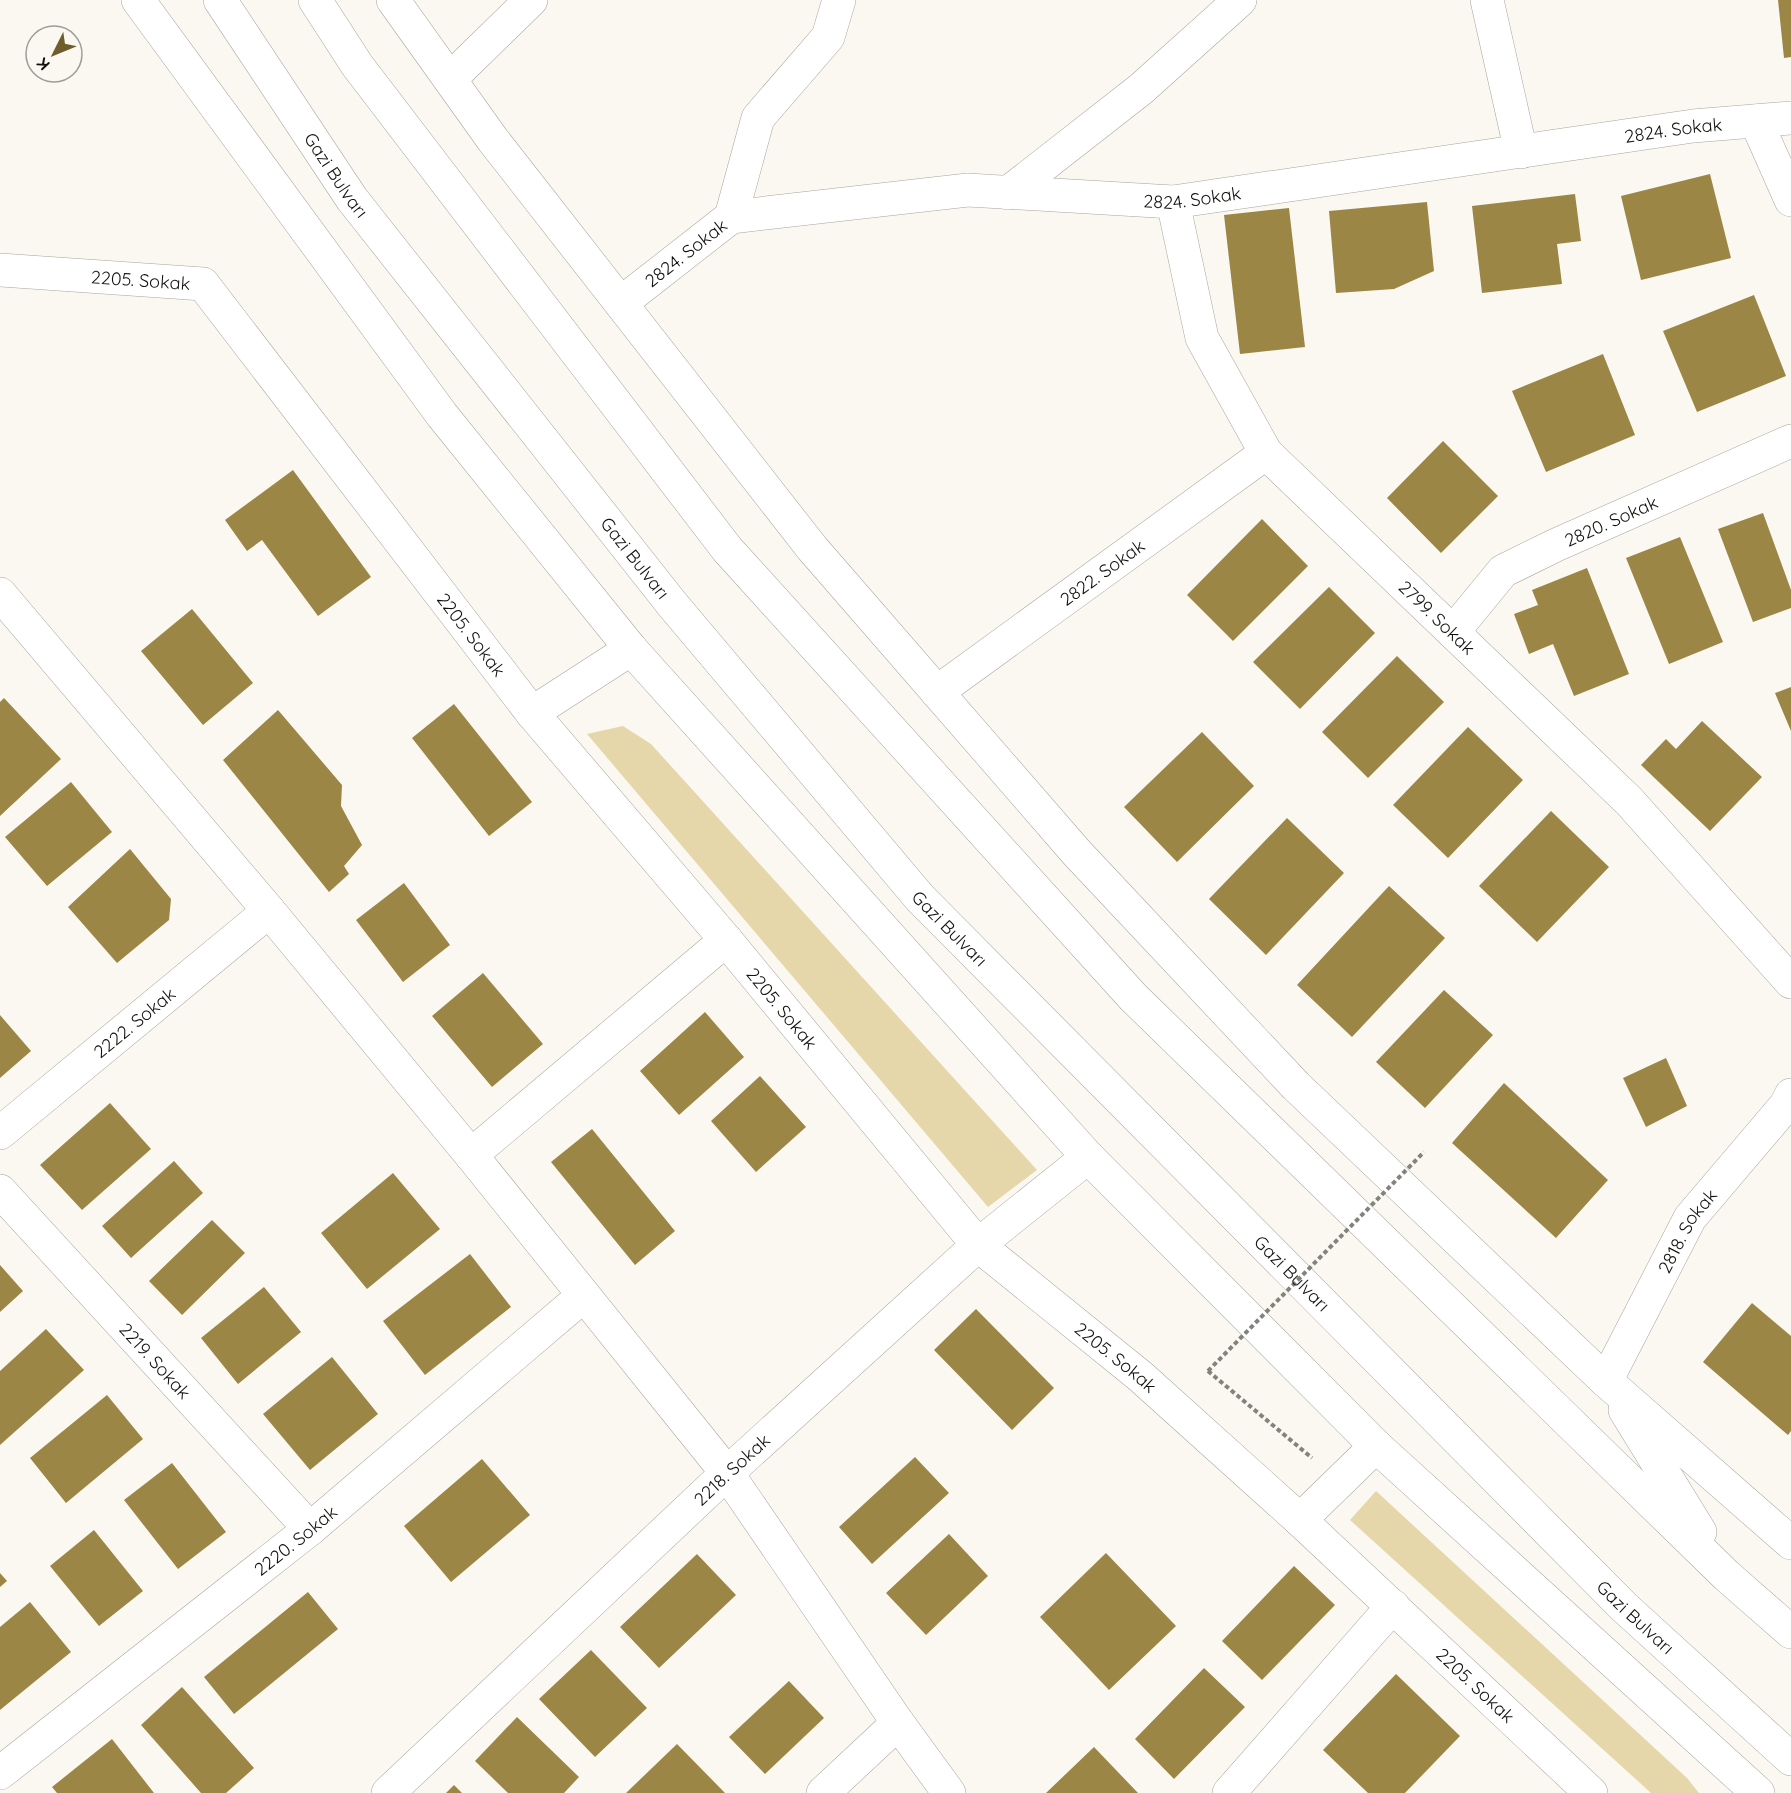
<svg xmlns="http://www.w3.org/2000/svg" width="1791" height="1793" font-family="Quicksand,sans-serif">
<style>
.green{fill:#e6d7ab}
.building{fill:#9c8645}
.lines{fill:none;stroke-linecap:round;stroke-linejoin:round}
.minor-casing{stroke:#a7a59e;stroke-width:34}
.highway-casing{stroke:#a7a59e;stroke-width:34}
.path{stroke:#84827d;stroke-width:4;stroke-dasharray:4.5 3;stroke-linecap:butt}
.minor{stroke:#fff;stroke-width:33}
.highway{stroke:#fff;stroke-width:33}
.path-bridge{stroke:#84827d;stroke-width:4;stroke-dasharray:4.5 3;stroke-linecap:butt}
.labels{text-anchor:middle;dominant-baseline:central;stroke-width:5;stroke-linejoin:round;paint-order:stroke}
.street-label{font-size:18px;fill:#13120f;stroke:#faf8f0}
</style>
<rect width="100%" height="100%" fill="#faf8f0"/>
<path class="green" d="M623 726 651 744 1037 1170 988 1207 587 734Z
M1376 1491 1687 1778 1699 1793H1651L1350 1520Z"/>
<path class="building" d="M1778 0H1791V57L1784 58Z
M1710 174 1731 258 1641 280 1621 196Z
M1575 194 1581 241 1557 244 1562 284 1482 293 1472 206Z
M1427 202 1434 271 1394 289 1336 293 1329 211Z
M1289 208 1305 347 1240 354 1224 215Z
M1754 295 1786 376 1697 412 1663 331Z
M1603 354 1635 435 1546 472 1512 391Z
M1443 441 1498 496 1441 553 1387 498Z
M293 470 371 577 318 616 262 540 247 551 225 520Z
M1763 513 1791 590V608L1753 622 1718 529Z
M1262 519 1308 566 1233 641 1187 595Z
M1680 537 1723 642 1669 664 1626 558Z
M1587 568 1629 674 1574 696 1553 644 1529 654 1514 614 1538 605 1532 590Z
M1329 587 1375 633 1300 709 1253 662Z
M192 609 253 683 203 725 141 651Z
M1397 656 1444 702 1368 778 1322 732Z
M1791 687V731L1775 693Z
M4 698 61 759 0 816V702Z
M454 704 532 802 489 836 412 738Z
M278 710 342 785 341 806 362 845 344 866 349 874 329 892 223 760Z
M1702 721 1762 777 1710 831 1641 765 1666 739 1676 749Z
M1468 727 1523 780 1448 858 1393 805Z
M1202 732 1254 786 1177 862 1124 807Z
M71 782 112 832 47 886 5 837Z
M1551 811 1609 867 1537 942 1479 886Z
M1287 818 1344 873 1266 955 1209 899Z
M130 849 171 899 169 920 117 963 68 907Z
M404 883 450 945 403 982 356 920Z
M1389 886 1445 938 1352 1037 1297 985Z
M483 973 543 1044 492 1087 432 1016Z
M1444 990 1493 1035 1425 1108 1376 1062Z
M705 1012 744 1057 679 1115 640 1071Z
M0 1015 31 1051 0 1078Z
M1666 1058 1687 1106 1646 1127 1623 1078Z
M760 1076 806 1127 756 1172 711 1121Z
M1504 1083 1608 1180 1556 1238 1452 1143Z
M110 1103 151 1149 82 1210 40 1165Z
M592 1129 675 1231 635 1265 551 1162Z
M174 1161 203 1193 131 1258 102 1226Z
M393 1173 440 1229 367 1289 321 1233Z
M212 1220 245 1253 182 1315 149 1281Z
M470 1254 511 1307 425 1375 383 1321Z
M0 1265 23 1291 0 1312Z
M264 1287 301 1332 238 1384 201 1338Z
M1752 1303 1791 1336V1431L1788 1435 1703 1362Z
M976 1309 1054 1388 1012 1430 934 1350Z
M46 1329 84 1370 0 1445V1371Z
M332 1357 378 1414 310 1470 263 1414Z
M107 1395 143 1439 66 1503 30 1458Z
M915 1457 949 1493 872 1564 839 1527Z
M482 1459 530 1515 451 1582 404 1526Z
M172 1463 226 1532 178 1569 124 1500Z
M94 1530 143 1591 99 1626 50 1566Z
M949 1534 988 1576 926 1635 886 1593Z
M1106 1553 1176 1626 1109 1690 1040 1617Z
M697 1554 736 1595 659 1668 620 1627Z
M1294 1566 1335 1605 1262 1680 1222 1641Z
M0 1573 7 1581 0 1587Z
M308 1592 338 1629 234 1714 204 1677Z
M30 1602 71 1652 0 1710V1627Z
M591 1650 647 1708 595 1757 539 1699Z
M1204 1668 1245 1707 1174 1779 1135 1739Z
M1396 1674 1460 1736 1405 1793H1368L1323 1750Z
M789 1681 824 1718 765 1774 729 1737Z
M182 1687 254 1768 226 1793H201L141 1725Z
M517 1717 579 1777 564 1793H508L475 1761Z
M112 1739 154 1793H57L52 1787Z
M677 1744 725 1793H626Z
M1094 1747 1138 1793H1046Z
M454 1785 462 1793H446Z"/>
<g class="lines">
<g class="minor-casing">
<g id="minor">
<path d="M1487 0 1521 152"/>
<path d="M450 79 531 0"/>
<path d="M1756 121 1791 200"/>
<path d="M1008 193 1141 89 1240 0"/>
<path id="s1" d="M1173 202 1202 338 1266 453 1629 801 1791 982"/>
<path d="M731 217 758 118 828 37 839 0"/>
<path id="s2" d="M0 270 203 284 532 713 726 940 978 1245 1140 1376 1300 1520 1591 1793"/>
<path id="s3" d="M621 303 731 217 968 190 1173 202 1693 126 1791 118"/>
<path d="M0 594 269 911 471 1155 727 1473 898 1723 949 1793"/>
<path id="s4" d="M1453 632 1503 571 1556 545 1791 441"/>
<path id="s5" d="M937 692 1266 453"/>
<path d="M532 713 631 649"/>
<path id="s6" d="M0 1133 269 911"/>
<path d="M471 1155 726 940"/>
<path id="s7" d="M0 1191 310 1529"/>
<path id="s8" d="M1606 1381 1690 1218 1786 1105 1791 1095"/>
<path d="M1300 1520 1376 1446"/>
<path id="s9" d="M0 1773 310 1529 583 1296"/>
<path id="s10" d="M388 1793 727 1473 978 1245 1088 1157"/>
<path d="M823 1793 898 1723"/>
<path d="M1229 1793 1393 1606"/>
</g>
</g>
<g class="highway-casing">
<g id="highway">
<path d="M138 0 442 415 631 649 1088 1157 1376 1446 1758 1793"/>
<path id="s11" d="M220 0 352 199 672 604 920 898 1624 1607 1791 1759"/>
<path d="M315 0 357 65 727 549 1133 997 1727 1576 1791 1632"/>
<path d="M393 0 493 140 812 548 1077 853 1296 1086 1606 1381 1791 1543"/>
<path d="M1625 1410 1700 1532"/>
</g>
</g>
<path class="path" d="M1208 1371 1312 1458"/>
<use href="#minor" class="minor"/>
<use href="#highway" class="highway"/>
<path class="path-bridge" d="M1208 1371 1424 1152"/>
</g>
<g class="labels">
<g class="street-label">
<text stroke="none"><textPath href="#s3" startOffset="1089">2824. Sokak</textPath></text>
<text stroke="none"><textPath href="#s11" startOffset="210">Gazi Bulvarı</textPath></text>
<text stroke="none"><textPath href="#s3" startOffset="603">2824. Sokak</textPath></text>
<text stroke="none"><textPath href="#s3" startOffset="82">2824. Sokak</textPath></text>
<text stroke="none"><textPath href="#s2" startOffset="141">2205. Sokak</textPath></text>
<text stroke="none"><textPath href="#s4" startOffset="198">2820. Sokak</textPath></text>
<text stroke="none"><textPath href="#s11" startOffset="696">Gazi Bulvarı</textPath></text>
<text stroke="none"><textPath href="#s5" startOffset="204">2822. Sokak</textPath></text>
<text stroke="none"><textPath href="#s1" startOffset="508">2799. Sokak</textPath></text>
<text stroke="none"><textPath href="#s2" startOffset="645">2205. Sokak</textPath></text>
<text stroke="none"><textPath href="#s11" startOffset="1182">Gazi Bulvarı</textPath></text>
<text stroke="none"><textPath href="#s2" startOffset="1131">2205. Sokak</textPath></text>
<text stroke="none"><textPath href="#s6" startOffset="174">2222. Sokak</textPath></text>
<text stroke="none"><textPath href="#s8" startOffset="171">2818. Sokak</textPath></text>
<text stroke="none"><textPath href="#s11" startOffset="1668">Gazi Bulvarı</textPath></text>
<text stroke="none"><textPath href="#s2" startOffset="1616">2205. Sokak</textPath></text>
<text stroke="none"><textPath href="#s7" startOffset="230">2219. Sokak</textPath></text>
<text stroke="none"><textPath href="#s10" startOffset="472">2218. Sokak</textPath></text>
<text stroke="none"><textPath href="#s9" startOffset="376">2220. Sokak</textPath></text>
<text stroke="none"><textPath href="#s11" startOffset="2154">Gazi Bulvarı</textPath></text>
<text stroke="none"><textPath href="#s2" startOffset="2103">2205. Sokak</textPath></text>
</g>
</g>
<g transform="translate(54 54) rotate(227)"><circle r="28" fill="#faf8f0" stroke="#9e9c96" stroke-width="1.5"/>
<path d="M0-4.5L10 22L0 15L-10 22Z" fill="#6f5e2c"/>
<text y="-9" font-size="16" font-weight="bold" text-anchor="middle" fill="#13120f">K</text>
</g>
</svg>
